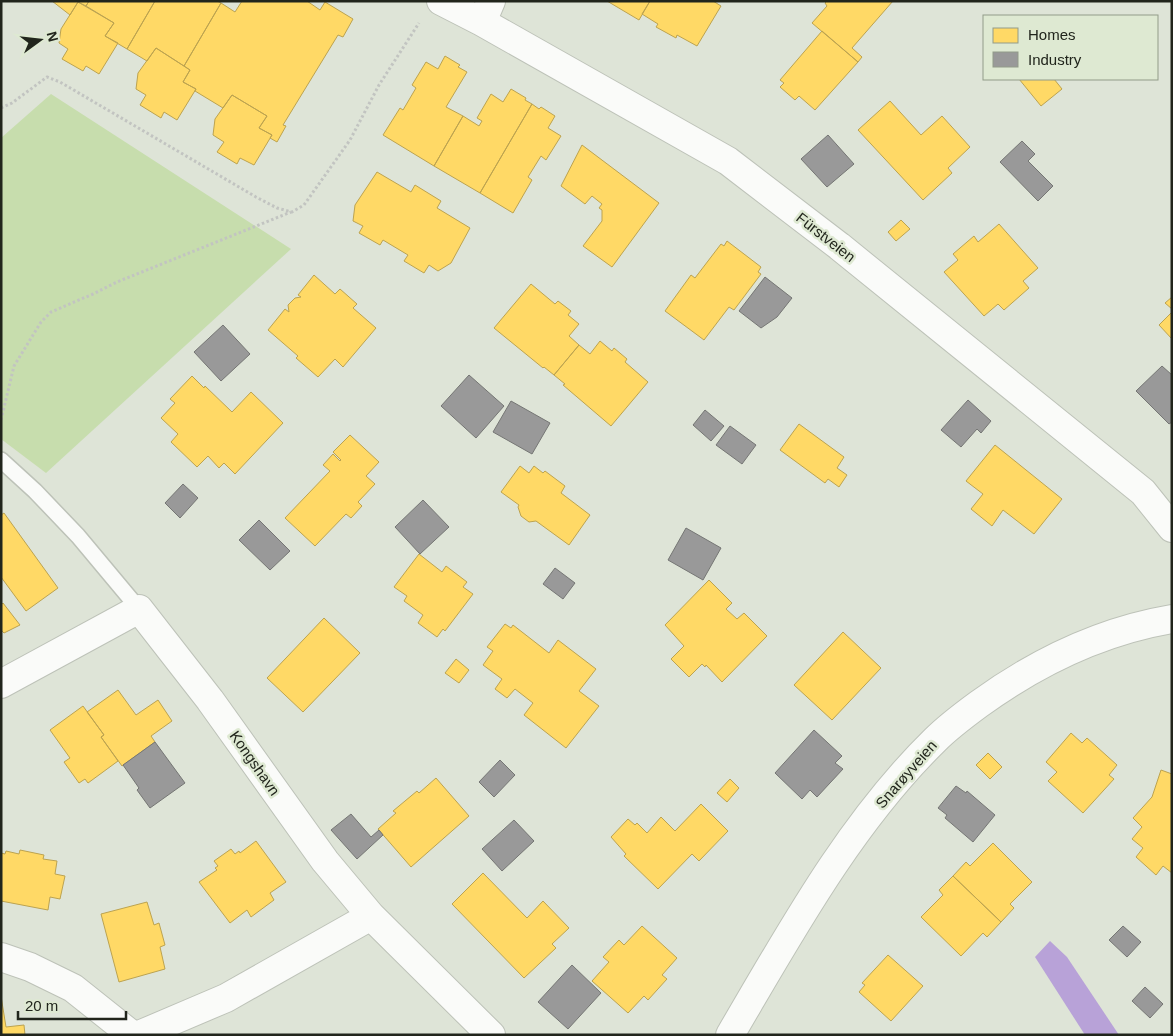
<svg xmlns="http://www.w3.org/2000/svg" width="1173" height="1036" font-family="Arial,sans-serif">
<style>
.green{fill:#c7ddad}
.water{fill:#b8a2d8}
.homes{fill:#ffd966;stroke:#bca350}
.industry{fill:#999;stroke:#757674}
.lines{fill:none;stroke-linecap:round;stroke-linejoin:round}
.service-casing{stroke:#bdc2b8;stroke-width:18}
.minor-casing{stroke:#bdc2b8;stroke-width:30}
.tertiary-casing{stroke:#bdc2b8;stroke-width:30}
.path{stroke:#c2c4c1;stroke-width:3;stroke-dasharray:2.5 2.5;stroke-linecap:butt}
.service{stroke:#fafbf9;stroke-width:15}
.minor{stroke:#fafbf9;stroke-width:28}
.tertiary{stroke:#fafbf9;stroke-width:28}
.labels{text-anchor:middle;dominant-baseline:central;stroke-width:5;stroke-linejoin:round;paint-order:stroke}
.street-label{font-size:15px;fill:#21251c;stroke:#dee9d2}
</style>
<rect width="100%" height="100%" fill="#dee4d7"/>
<path class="green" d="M51 94 291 249 46 473 1 439V138Z"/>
<path class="water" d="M1050 941 1067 957 1119 1035H1085L1035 957Z"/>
<path class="homes" d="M52 1H89L86 6 78 2 70 15Z
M89 1H155L127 49 105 36 114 23 86 6Z
M155 1H217L221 3 184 66 156 48 147 61 127 49Z
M242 1H307L320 10 325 2 353 19 343 37 338 35 283 125 286 126 277 142 270 138 272 135 259 128 267 116 232 95 223 108 195 91 196 89 183 82 190 70 184 66 221 3 235 12Z
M607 1H650L639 20Z
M650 1H713L721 6 697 46 677 35 676 38 656 27 658 24 642 14Z
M827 1H893L852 48 862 57 858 62 812 23 827 6 825 3Z
M78 2 114 23 105 36 118 43 99 74 86 66 83 71 62 59 68 49 59 43 61 29Z
M822 31 858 62 815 110 799 96 795 100 780 87 784 83 780 80Z
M156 48 190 70 183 82 196 89 177 120 164 112 161 118 140 105 146 95 136 89 138 73Z
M445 56 460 65 458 67 467 72 446 107 463 116 434 166 383 135 400 108 403 110 416 88 412 85 426 62 438 69Z
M1019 79H1054L1062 89 1041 106Z
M511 89 526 98 525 100 532 104 480 193 434 166 463 116 479 126 482 121 477 118 491 94 503 102Z
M232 95 267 116 259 128 272 135 254 165 240 158 237 164 217 152 224 142 213 135 215 119Z
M890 101 921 135 942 116 970 147 948 168 952 173 923 200 858 130Z
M532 104 539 109 541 107 555 116 548 128 561 136 546 160 541 156 528 177 532 180 513 213 480 193Z
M582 145 659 203 612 267 583 246 602 221V210L599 208 602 204 592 196 585 204 561 186Z
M377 172 411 192 415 185 441 201 437 208 470 228 451 263 438 271 429 265 424 273 404 261 408 255 383 240 380 245 359 233 363 226 353 221 355 205Z
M901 220 910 229 896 241 888 232Z
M999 224 1038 268 1023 281 1029 288 1004 310 998 304 984 316 944 272 958 260 953 254 974 236 978 242Z
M727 241 761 267 758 272 761 274 734 310 729 307 704 340 665 311 691 275 695 278 721 244 724 246Z
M314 275 335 294 340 289 357 304 353 308 376 328 343 367 335 359 318 377 296 358 298 356 268 330 285 309 289 312 288 305 295 298 301 297 298 295Z
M531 284 555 304 558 301 571 311 568 315 579 324 569 336 579 345 554 375 544 367 543 368 494 328Z
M1172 297V309L1165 303Z
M1172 312V339L1159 325Z
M600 341 612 351 614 348 627 359 625 362 648 382 611 426 563 385 565 384 554 375 579 345 590 354Z
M192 376 204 388 205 386 232 412 251 392 283 423 235 474 224 463 219 468 208 456 197 467 171 442 178 434 161 418 175 403 170 399Z
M799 424 844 457 837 468 847 475 839 487 828 479 825 483 780 450Z
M350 435 379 462 366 476 375 484 358 502 362 506 351 518 346 514 315 546 285 518 330 471 323 465 333 454 340 461 341 460 333 452Z
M995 445 1062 499 1034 534 1003 510 992 526 971 509 983 494 966 481Z
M520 466 529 473 534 466 543 473 545 471 565 486 561 493 590 515 569 545 536 521 529 522 521 516 518 507 519 505 501 492Z
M4 513 58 588 26 611 1 577V515Z
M419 554 442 572 446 566 467 582 463 587 473 594 445 631 443 629 437 637 418 623 423 615 404 601 407 596 394 587Z
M709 580 732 603 726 609 737 619 744 613 767 636 722 682 706 665 705 667 702 664 689 677 671 659 684 646 665 625Z
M3 603 20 625 4 633 1 630V605Z
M324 618 360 653 303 712 267 678Z
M505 624 511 628 513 625 549 653 558 640 596 669 579 691 599 706 566 748 524 715 533 703 515 689 507 698 495 689 502 679 483 665 493 651 487 647Z
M843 632 881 668 832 720 794 685Z
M456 659 469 670 459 683 445 673Z
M118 690 136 715 158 700 172 721 151 736 155 742 122 766 101 737 104 735 87 712Z
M83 706 104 735 101 737 118 761 88 783 85 779 79 783 64 762 70 758 50 730Z
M1071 733 1082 743 1087 738 1117 765 1109 775 1114 779 1083 813 1048 781 1057 772 1046 762Z
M988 753 1002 767 990 779 976 765Z
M1161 770 1172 774V873L1163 866 1156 875 1136 857 1143 848 1132 839 1142 827 1133 818 1152 797Z
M436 778 469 816 411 867 378 829 396 813 393 811 417 791 419 793Z
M730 779 739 788 727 802 717 793Z
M701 804 728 831 699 861 692 854 658 889 624 856 626 854 611 837 628 819 635 825 637 823 647 833 661 817 675 831Z
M256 841 286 882 270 893 274 900 251 917 247 910 230 923 199 882 217 870 215 868 218 866 214 861 231 849 235 854 239 851 240 853Z
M993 843 1032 882 1010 904 1014 908 1001 922 953 876 966 862 970 866Z
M20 850 44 855 43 859 57 861 55 874 65 876 60 899 50 897 48 910 1 901V853L5 854 6 851 19 854Z
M483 873 527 918 543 901 569 928 552 944 556 948 524 978 452 904Z
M953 876 1001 922 987 937 983 933 961 956 921 917 943 895 939 890Z
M147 902 154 925 159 923 165 945 160 947 165 969 119 982 101 914Z
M642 926 677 958 662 975 667 979 648 1000 644 996 628 1013 592 981 609 962 603 957 619 940 624 945Z
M888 955 923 986 891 1021 859 992 865 985 862 983Z
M1 996 6 1027 24 1025 25 1035H1Z"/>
<path class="industry" d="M828 135 854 164 827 187 801 159Z
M1022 141 1035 154 1028 161 1053 186 1038 201 1000 162Z
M765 277 792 298 777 317 761 328 739 311Z
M223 325 250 354 221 381 194 352Z
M1162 366 1172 375V422L1169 424 1136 391Z
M469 375 504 406 476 438 441 406Z
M968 400 991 421 981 433 977 429 961 447 941 430Z
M511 401 550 423 532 454 493 432Z
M705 410 724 426 711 441 693 425Z
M730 426 756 445 742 464 716 445Z
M183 484 198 498 180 518 165 503Z
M423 500 449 527 420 554 395 527Z
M259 520 290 551 270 570 239 540Z
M686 528 721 548 703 580 668 560Z
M555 568 575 583 563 599 543 584Z
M814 730 842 756 835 763 843 769 817 797 810 790 802 799 775 773Z
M155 742 185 783 150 808 137 790 139 788 123 765Z
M500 760 515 775 494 797 479 782Z
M956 786 966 793 967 791 995 815 973 842 945 818 947 815 938 808Z
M351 814 371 837 379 830 383 835 357 859 331 830Z
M514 820 534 841 502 871 482 849Z
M1123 926 1141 942 1127 957 1109 940Z
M572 965 601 993 568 1029 538 1002Z
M1145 987 1163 1004 1150 1018 1132 1001Z"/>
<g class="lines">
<g class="service-casing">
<path id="service" d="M1 460 35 491 78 536 139 609"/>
</g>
<g class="minor-casing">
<path id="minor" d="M441 1 482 22 728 161 839 246 1143 492 1172 528
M482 22 491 1
M1 684 139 609 210 700 325 861 371 916 491 1035
M1 957 30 967 73 988 132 1035
M139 1035 226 998 371 916"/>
</g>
<g class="tertiary-casing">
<path id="tertiary" d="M730 1035C790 933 850 823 935 740 948 727 964 715 979 704 1037 662 1101 631 1172 619"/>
</g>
<path class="path" d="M1 108 12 103 47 77 60 82 256 197 277 208 292 212 304 205 350 140 379 85 419 23
M1 420 14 366 41 322 51 312 93 294 117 282 291 212"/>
<use href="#service" class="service"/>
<use href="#minor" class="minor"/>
<use href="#tertiary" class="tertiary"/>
</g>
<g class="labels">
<g class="street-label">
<text transform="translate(826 237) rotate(38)">Fürstveien</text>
<text transform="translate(255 763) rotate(55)">Kongshavn</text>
<text transform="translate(906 774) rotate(-49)">Snarøyveien</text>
</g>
</g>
<rect width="1173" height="1036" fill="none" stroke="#21251c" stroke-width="5"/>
<rect x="983" y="15" width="175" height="65" fill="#dee9d2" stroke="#929b89"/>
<rect x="993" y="28" width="25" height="15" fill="#ffd966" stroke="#929b89"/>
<text x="1028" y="40" font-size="15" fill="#21251c">Homes</text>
<rect x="993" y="52" width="25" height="15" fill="#999999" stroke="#929b89"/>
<text x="1028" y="65" font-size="15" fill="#21251c">Industry</text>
<g transform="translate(40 40) rotate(75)" stroke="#dee9d2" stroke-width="4" paint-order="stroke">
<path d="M0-4L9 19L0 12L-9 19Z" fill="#21251c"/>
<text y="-8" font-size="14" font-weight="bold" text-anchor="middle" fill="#21251c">N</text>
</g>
<path d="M18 1011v8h108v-8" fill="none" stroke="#21251c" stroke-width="2.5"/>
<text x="25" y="1011" font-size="15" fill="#21251c" stroke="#dee9d2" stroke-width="4" paint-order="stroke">20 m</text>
</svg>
